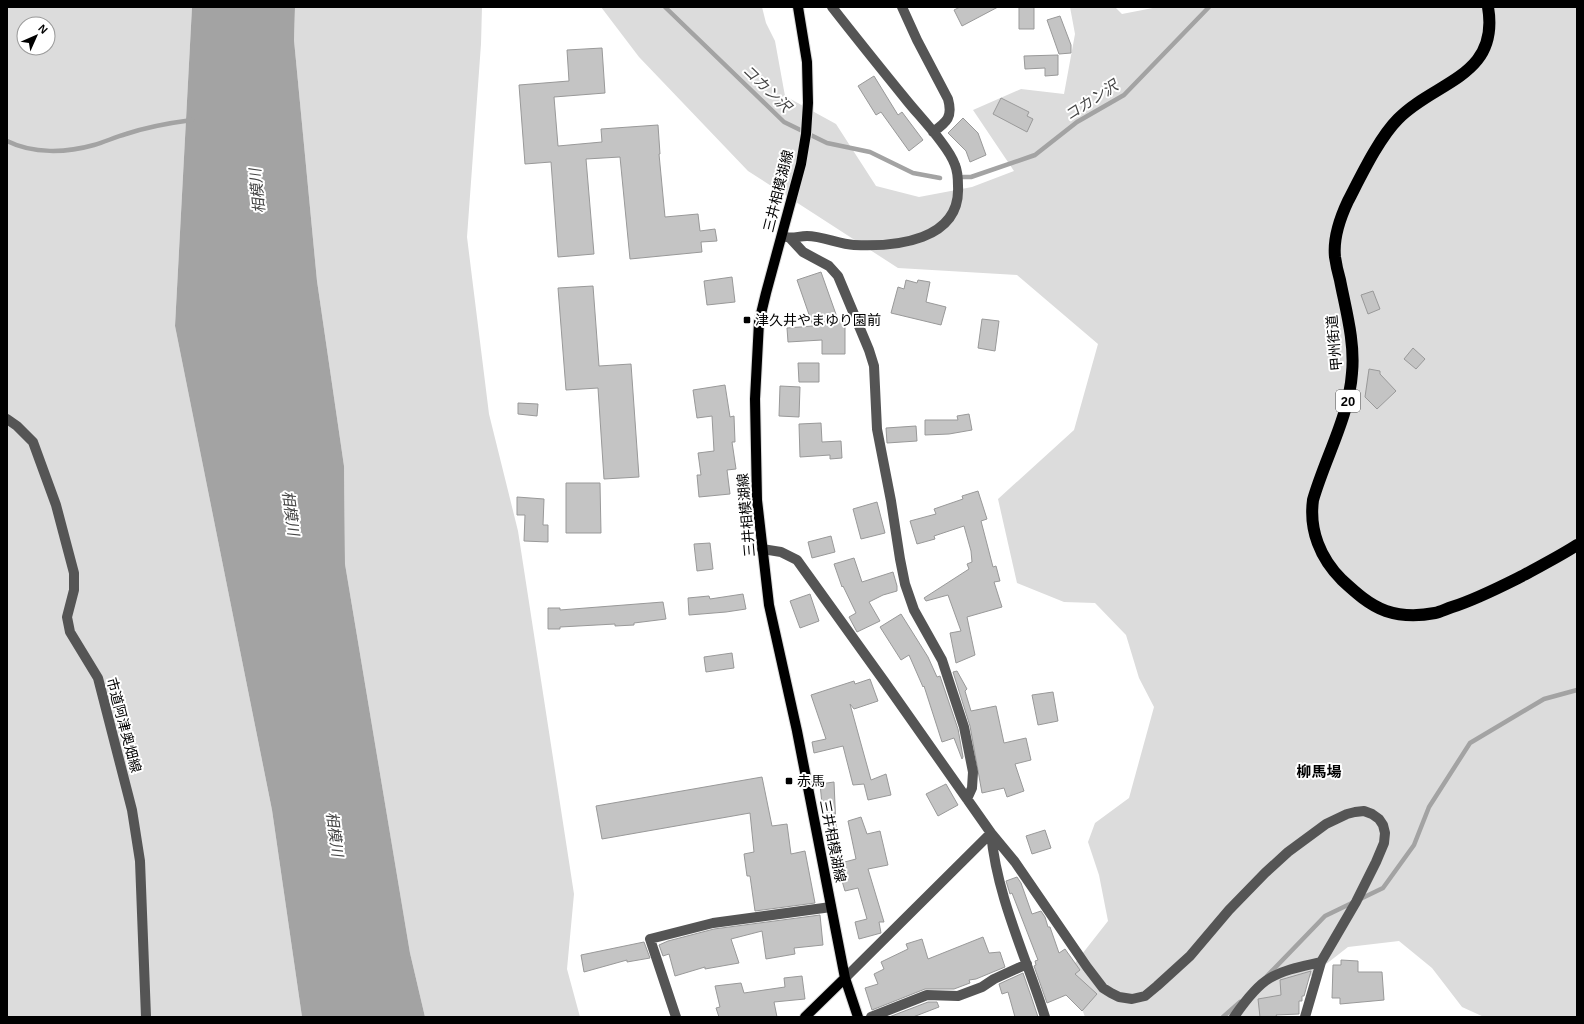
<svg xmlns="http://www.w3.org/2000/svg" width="1584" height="1024" font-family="Arial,'Noto Sans JP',sans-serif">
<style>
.green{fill:#dcdcdc;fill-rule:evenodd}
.water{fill:#a3a3a3}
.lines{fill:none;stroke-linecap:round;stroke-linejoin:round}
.stream{stroke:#a3a3a3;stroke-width:4.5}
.building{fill:#c4c4c4;stroke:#999}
.major-casing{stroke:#dbdbdb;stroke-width:12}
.highway-casing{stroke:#dbdbdb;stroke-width:14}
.minor{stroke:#555;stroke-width:10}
.major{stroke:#000;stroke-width:10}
.highway{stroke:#000;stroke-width:12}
.poi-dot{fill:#000;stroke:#fff;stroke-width:1.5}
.labels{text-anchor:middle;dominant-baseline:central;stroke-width:4;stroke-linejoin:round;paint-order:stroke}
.shield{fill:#fff;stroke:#4c4c4c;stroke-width:1}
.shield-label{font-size:13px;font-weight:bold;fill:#000}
.street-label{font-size:14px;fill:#000;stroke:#fff}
.poi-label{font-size:14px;fill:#000;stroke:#fff;text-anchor:start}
.water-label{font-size:15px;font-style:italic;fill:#444;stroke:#fff}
.neighbourhood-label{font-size:15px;font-weight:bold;fill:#000;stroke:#fff}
</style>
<rect width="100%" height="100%" fill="#fff"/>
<path class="green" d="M7 7H192L175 326 272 810 302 1017H7ZM24 24H48V48H24Z
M295 7H482L481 44 467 237 489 414 518 531 574 894 567 969 580 1017H425L410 953 345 564 344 466 317 281 294 40Z
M601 7H762L766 23 775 41 785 96 836 124 876 186 919 197 972 187 1014 171 973 110 1021 89 1064 94 1075 34 1070 7H1115L1122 14 1158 7H1577V1017H1484L1462 1007 1432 968 1399 941 1348 947 1258 1017H1085L1068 972 1108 921 1099 875 1088 842 1095 823 1129 798 1154 707 1139 678 1126 635 1095 603 1064 602 1017 583 998 499 1074 430 1098 344 1017 275 898 268 748 171 639 57Z"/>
<path class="water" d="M192 7H295L294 40 317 281 344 466 345 564 410 953 425 1017H302L272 810 175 326Z"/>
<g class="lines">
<path class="stream" d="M665 7 784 122 827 143 870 152 913 173 940 178
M7 141C33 154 66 153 94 145 105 142 115 137 126 134 147 127 169 123 192 120
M963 177H971L1035 155 1077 122 1124 95 1209 7
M1267 976 1325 916 1383 888 1414 845 1429 807 1470 743 1544 699 1577 690
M1223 1017 1240 1002"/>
</g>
<path class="building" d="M960 7H998L962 26 954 10Z
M1019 7H1034V29H1019Z
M1060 16 1071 45V53L1059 54 1047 20Z
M602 48 605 93 554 97 558 146 602 142 601 129 658 125 660 154H659L665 217 698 214 700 231 715 229 717 241 701 242 702 252 630 259 620 157 586 159 594 254 558 257 551 162 525 164 519 85 569 81 567 50Z
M1058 55V75L1045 76V68L1025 69 1024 56Z
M874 76 898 115 902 112 923 140 909 151 881 112 876 115 858 86Z
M1001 98 1029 112 1027 116 1033 119 1027 132 993 114Z
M963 118 978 133 986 155 970 162 966 151 948 133Z
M821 272 838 320H845V354H822V340L788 342 787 328 813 326 797 280Z
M732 277 735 302 707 305 704 281Z
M906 280 917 283 918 280 930 282 926 302 946 307 941 325 891 313 898 287 904 289Z
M593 286 599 366 631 364 639 477 604 479 598 388 566 390 558 288Z
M1373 291 1380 309 1368 314 1361 295Z
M982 319 999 321 995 351 978 348Z
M1413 348 1425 359 1416 369 1404 359Z
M798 363H819V382H799Z
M1369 369 1380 371V374L1396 391 1377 409 1365 397Z
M725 385 730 417 734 416 735 442H732L736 469 727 470 730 494 699 497 697 475H701L698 453 714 451 712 416 697 418 693 390Z
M780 386 800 387 799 417 779 416Z
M518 403 538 404 537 416 518 414Z
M969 414 972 430 949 434 925 435V420H958L957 416Z
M821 423 822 442 841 441 842 458 830 459V455L800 457 799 424Z
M916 426 917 441 887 443 886 428Z
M566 483H600L601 533H566Z
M978 491 987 519 981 521 993 567 996 566 1000 581 994 582 1002 607 967 617 975 655 956 663 950 633 961 631 948 595 926 601 924 598 969 569 967 564 972 562 971 551 964 526 934 536 935 539 917 544 910 521 936 514 934 509 963 499 962 496Z
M517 497 544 499 543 525H548V542L524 541 525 515H517Z
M877 502 885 533 861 539 853 509Z
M831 536 835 552 812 558 808 542Z
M710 543 713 569 697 571 694 544Z
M854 558 862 582 893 572 897 586V591L883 595 869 602 880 621 857 632 849 617 856 613 843 586 842 587 834 564Z
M743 594 746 609 726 612 689 615 688 598 709 596 710 599Z
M810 594 819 621 800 628 790 601Z
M663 602 666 619 634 623V625L615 626V624L560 627V629H548V608H560V610Z
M901 614 928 657 937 677 940 676 958 729 963 757 962 759 954 738 942 742 924 686 923 687 909 655 901 660 880 627Z
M732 653 734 668 706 672 704 657Z
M957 671 967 689 965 691 971 711 996 706 1004 743 1026 738 1031 760 1015 764 1024 791 1007 797 1004 788 982 793 970 726 953 672Z
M870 679 878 701 854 709 850 704 871 780 886 774 891 795 868 800 864 784 853 785 843 746 814 753 812 742 826 739 811 695 854 681 855 684Z
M1053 692 1058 721 1038 725 1032 695Z
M762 777 772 826 787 824 791 854 805 851 815 903 755 911 750 876H747L744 854 754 852 750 813 602 839 596 806Z
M834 782 836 828H830L824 804H822L820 784Z
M946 784 958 805 938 816 926 794Z
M861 817 867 834 880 831 888 865 868 869 884 922H879L881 933 859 939 855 922 867 919 858 888 845 891 837 864 856 859 848 821Z
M1045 830 1051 848 1032 854 1026 836Z
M1017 877 1021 883 1032 914 1041 911 1045 917 1048 927H1050L1059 953 1065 949 1080 970 1075 974 1097 994 1082 1011 1066 995 1047 1003 1034 966 1036 965 1035 961 1038 960 1012 893 1010 894 1006 881Z
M820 915 823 945 794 948 795 954 766 959 762 931 731 939 739 963 705 969V967L675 976 669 954 663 956 659 945 668 941 714 929Z
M983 937 989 953 1000 952 1005 967 976 979 969 980 970 983 954 989H925L872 1010 865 988 878 984 874 974 884 969 881 962 908 949 906 944 922 939 928 959Z
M644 942 650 958 627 962V960L584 972 581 955Z
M1341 960 1358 961V972H1382L1384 1000 1340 1004V998H1332L1333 965H1341Z
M1311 971 1304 996H1302V1001H1299V1014L1276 1015 1277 1017H1260L1258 999 1281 995 1280 980Z
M1023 973 1031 996 1038 1017H1015L1008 992 1002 994 999 984Z
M802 976 805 999 774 1002 777 1017H719L716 1008 720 1007 715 986 741 983 744 993 785 987 784 978Z
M928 1002H937L939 1007 913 1017H889Z"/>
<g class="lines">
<g class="major-casing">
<path id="major" d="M798 7 807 62 808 103 806 134 801 164 766 293 759 322 755 399 757 500 769 605 797 731 845 978 858 1017
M805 1017 845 978"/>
</g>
<g class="highway-casing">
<path id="highway" d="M1488 7C1500 77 1435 81 1398 119 1379 138 1361 176 1348 201 1340 218 1333 238 1335 257 1336 264 1338 273 1340 280 1346 311 1355 342 1352 373 1349 417 1325 458 1313 500 1309 530 1320 558 1342 580 1355 592 1369 605 1386 611 1401 616 1420 616 1435 613 1440 612 1446 609 1452 607 1477 599 1500 587 1524 575 1542 565 1560 556 1577 545"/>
</g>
<path class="minor" d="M902 7 917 40 948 99C953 117 947 122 933 132
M786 237C793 239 799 236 807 236 822 236 839 244 854 245 895 247 961 241 958 186 958 179 958 172 955 165 949 147 921 118 908 102 882 70 857 39 832 7
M790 238 803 252 829 266 838 276 869 350 874 366 877 429 891 501 900 559 905 584 914 610 942 660 964 727 973 772 972 788 967 799
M7 419 17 426 33 442 56 505 74 573V590L67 617 70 632 98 678 132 810 140 861 146 1017
M762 549 781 552 797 560 884 681 991 833 1015 862 1087 967 1103 988 1111 993 1119 997 1132 999 1145 996 1157 986 1190 956 1229 910 1265 873 1288 852 1326 824 1347 814 1355 812 1364 811 1372 814 1379 819 1383 825 1385 833 1384 843 1376 862 1356 902 1321 962 1305 1017
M991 833C997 898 1026 956 1045 1017
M845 978 991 833
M676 1017 650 939 713 923 831 907
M871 1017 927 995 958 996 982 987 994 979 1027 964
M1234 1017C1243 1004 1256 986 1270 978 1285 969 1304 966 1321 962"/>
<use href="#major" class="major"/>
<use href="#highway" class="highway"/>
</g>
<g class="poi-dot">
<rect x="743" y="316" width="8" height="8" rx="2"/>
<rect x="785" y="777" width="8" height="8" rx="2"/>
</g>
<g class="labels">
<rect class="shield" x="1336" y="390" width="24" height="22" rx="3"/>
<g class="shield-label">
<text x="1348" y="401">20</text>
</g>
<g class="street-label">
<text transform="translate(778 191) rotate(-76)">三井相模湖線</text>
<text transform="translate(1334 343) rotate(-95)">甲州街道</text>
<text transform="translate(746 515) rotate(-95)">三井相模湖線</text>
<text transform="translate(124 725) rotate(75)">市道阿津奥畑線</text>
<text transform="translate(833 841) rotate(79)">三井相模湖線</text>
</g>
<g class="poi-label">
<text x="755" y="320">津久井やまゆり園前</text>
<text x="797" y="781">赤馬</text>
</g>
<g class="water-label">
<text transform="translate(767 88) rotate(44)">コカン沢</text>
<text transform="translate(1091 100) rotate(-33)">コカン沢</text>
<text transform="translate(257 191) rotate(-96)">相模川</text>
<text transform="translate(291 513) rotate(82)">相模川</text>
<text transform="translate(335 834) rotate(82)">相模川</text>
</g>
<g class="neighbourhood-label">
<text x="1319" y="771">柳馬場</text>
</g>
</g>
<rect width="1584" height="1024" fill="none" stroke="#000000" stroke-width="16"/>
<g transform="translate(36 36) rotate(45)"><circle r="19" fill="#ffffff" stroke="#999999"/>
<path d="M0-3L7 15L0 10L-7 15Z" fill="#000000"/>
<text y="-6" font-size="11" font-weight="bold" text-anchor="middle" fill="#000000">N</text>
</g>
</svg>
